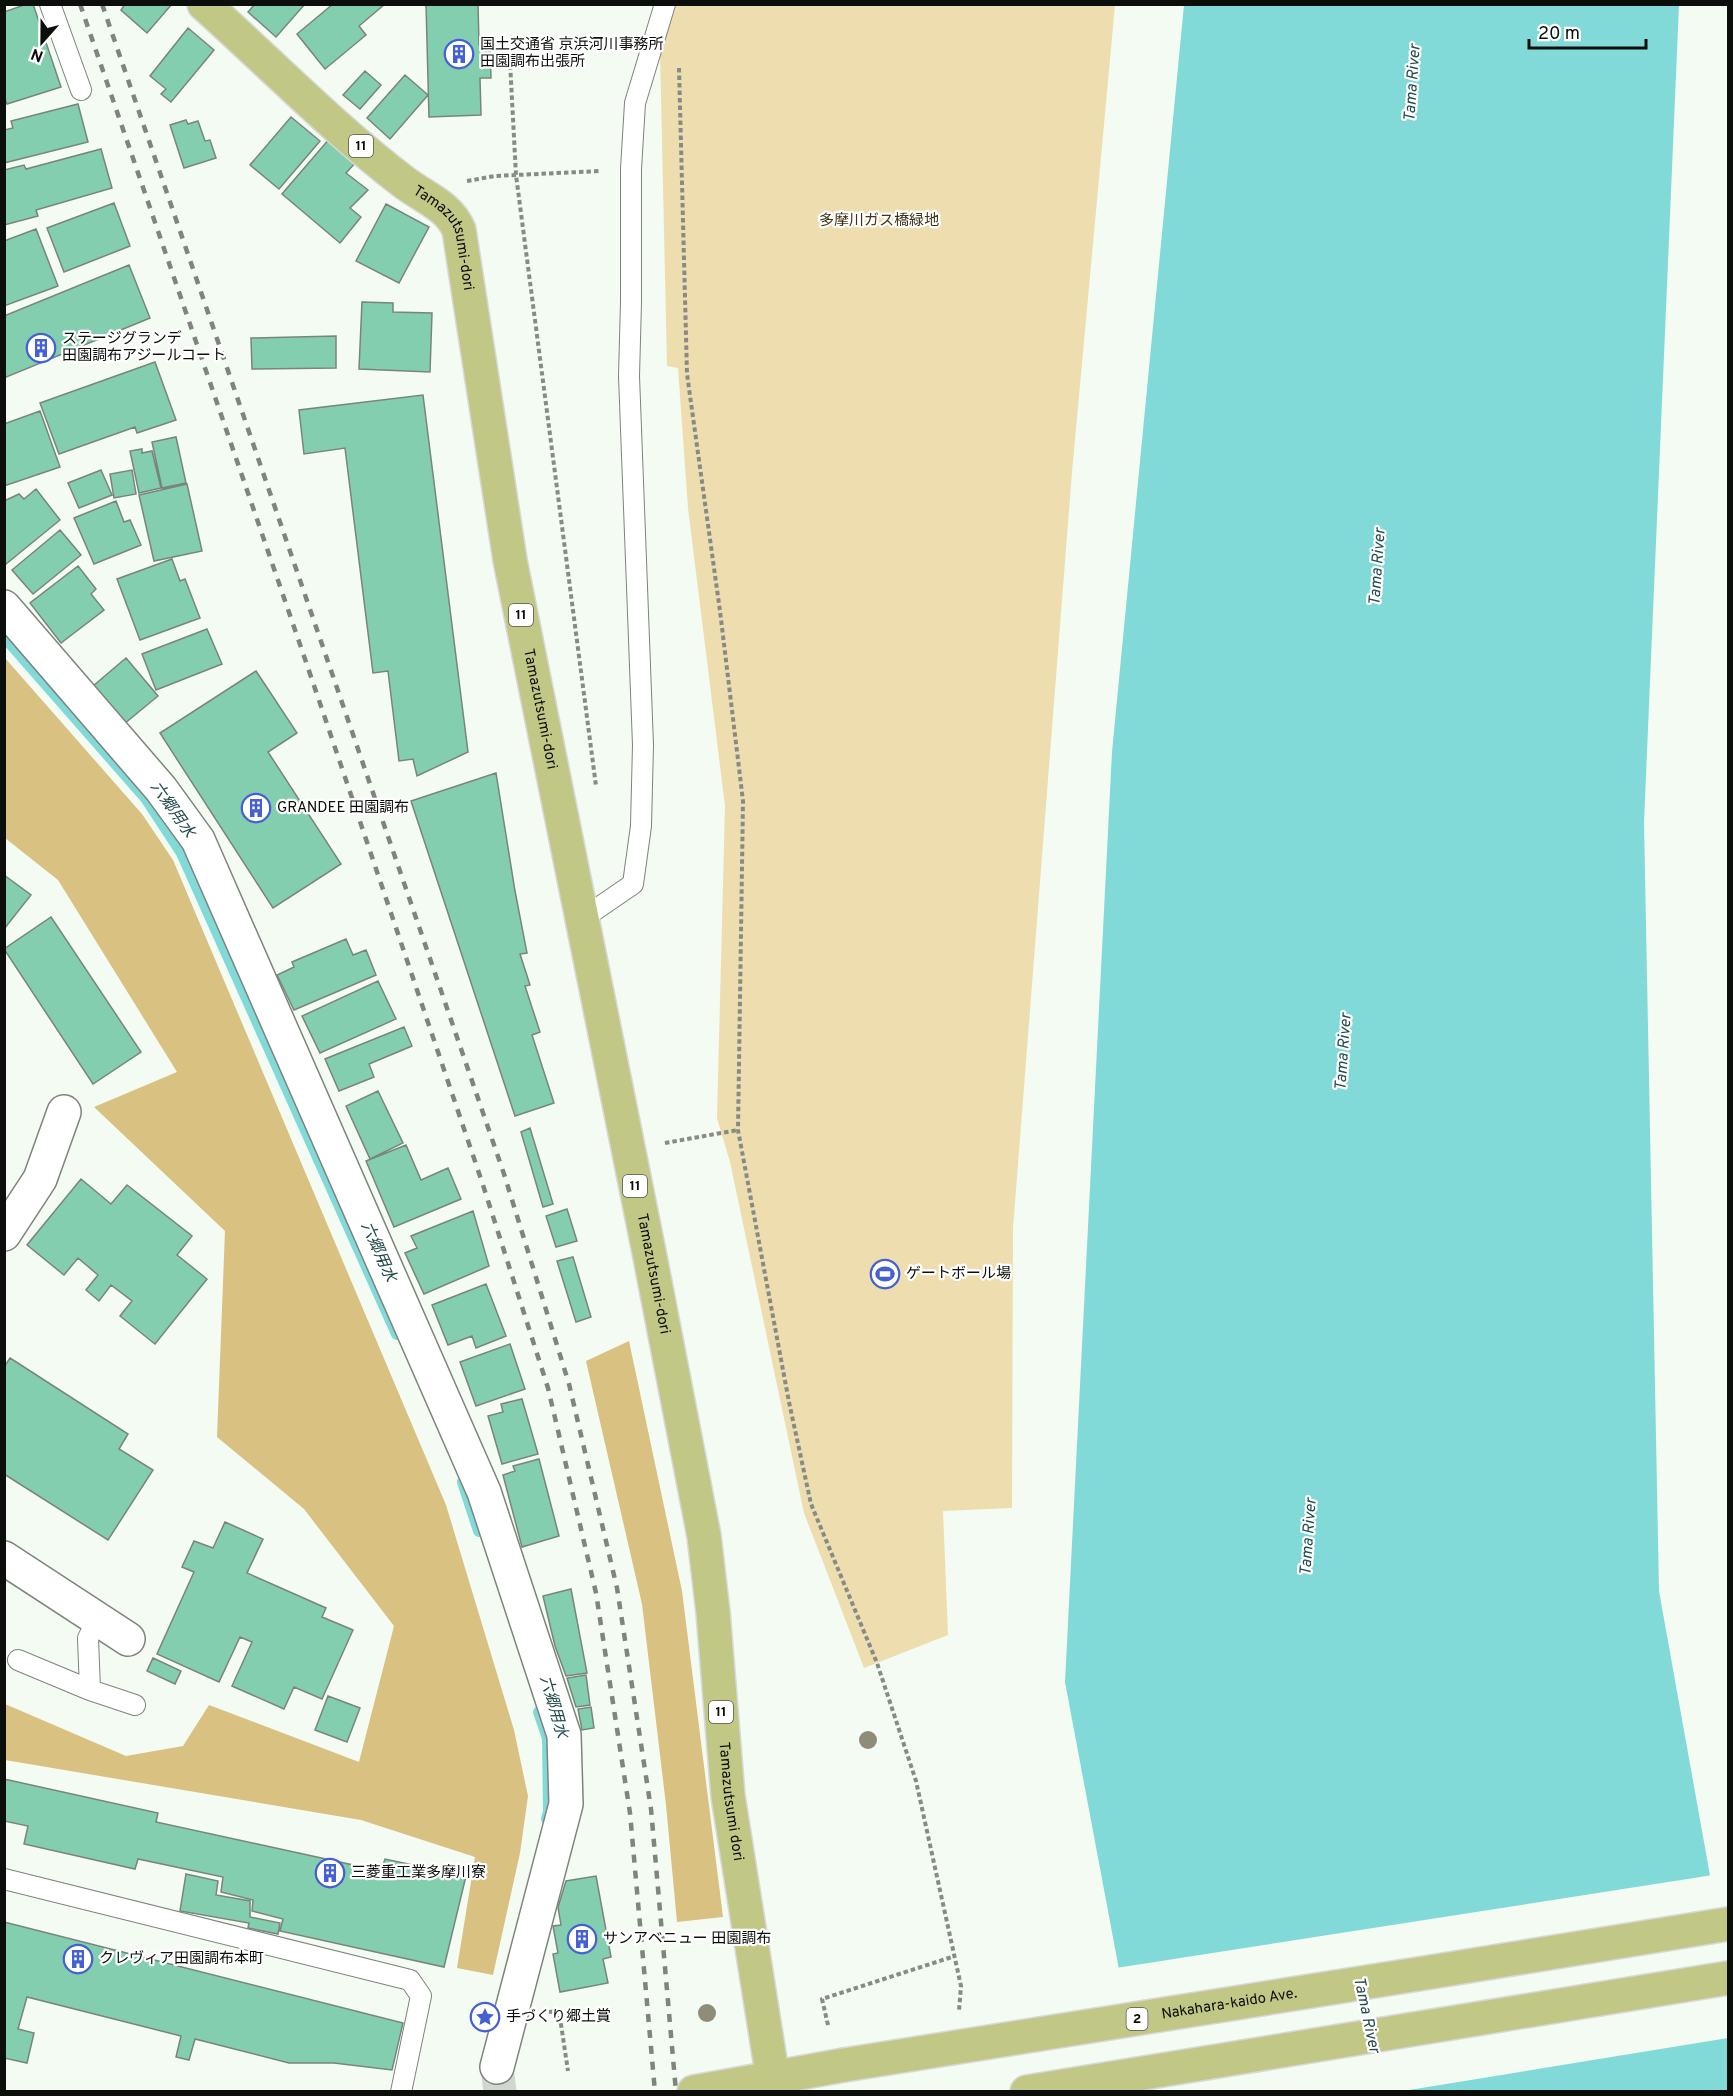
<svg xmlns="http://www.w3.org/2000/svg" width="1733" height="2096" font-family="Overpass,'Noto Sans JP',sans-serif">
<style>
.green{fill:#eeddaf}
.forest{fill:#d9c181}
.water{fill:#81dad7}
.pier{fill:#f3fbf2}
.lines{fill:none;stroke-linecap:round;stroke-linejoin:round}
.stream{stroke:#81dad7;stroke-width:12}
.building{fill:#84ceb0;stroke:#79847f;stroke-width:1.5}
.minor-tunnel{stroke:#d0d7cf;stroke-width:33;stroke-dasharray:33 16;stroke-linecap:butt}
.service-casing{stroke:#7d847c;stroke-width:22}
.minor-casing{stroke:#7d847c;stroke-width:36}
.primary-casing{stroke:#d8d8d8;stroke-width:36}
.path{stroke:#868c85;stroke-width:4;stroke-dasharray:4.5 3;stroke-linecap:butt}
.service{stroke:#fff;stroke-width:20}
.minor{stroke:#fff;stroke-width:33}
.primary{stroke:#c1c886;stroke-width:33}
.rail{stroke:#7f847e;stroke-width:4.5;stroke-dasharray:8 8;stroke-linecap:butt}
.primary-bridge-casing{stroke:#d8d8d8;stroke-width:36;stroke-linecap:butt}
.primary-bridge{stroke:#c1c886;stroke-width:33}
.tree{fill:#8f8d79}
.labels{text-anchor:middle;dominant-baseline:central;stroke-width:4.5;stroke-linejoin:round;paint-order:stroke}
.shield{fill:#fff;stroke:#555654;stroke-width:1.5}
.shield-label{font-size:14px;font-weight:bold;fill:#0c0e0b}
.poi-label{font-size:15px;fill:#0c0e0b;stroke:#fff;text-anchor:start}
.park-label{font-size:15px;fill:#3e3316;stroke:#fff}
.street-label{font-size:15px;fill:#0c0e0b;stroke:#fff}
.water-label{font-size:16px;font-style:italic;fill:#224b4a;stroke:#fff}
</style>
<rect width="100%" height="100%" fill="#f3fbf2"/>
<path class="green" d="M659 5H1115L1072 472 1013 1228 1012 1508 943 1511 948 1635 864 1668 804 1513 730 1162 717 1118 725 806 688 508 678 368 667 366Z"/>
<path class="forest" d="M5 658 142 814 173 860 446 1505 514 1730 528 1796 520 1853 493 1975 457 1968 475 1857 361 1820 5 1760V1704L126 1756 183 1746 209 1705 359 1762 394 1626 304 1509 217 1437 225 1231 94 1107 177 1072 58 880 5 838Z
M629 1341 682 1591 723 1917 677 1922 666 1805 642 1604 586 1361Z"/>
<path class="water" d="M1184 5H1679L1644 822 1659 1591 1728 1976V2091L1142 2092 1065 1682 1112 752Z"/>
<path class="pier" d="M1713 1875 1728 1959V2038L1397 2092H1139L1116 1968Z"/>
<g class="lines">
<path class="stream" d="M4 636 146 798 182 853 397 1334
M463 1482 479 1531
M539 1712 548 1738 549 1812 547 1819"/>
</g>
<path class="building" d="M27 4H33L61 87 7 104 4 97V12Z
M125 4H172L147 33 121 10Z
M255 4H305L276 37 248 12Z
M333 4H385L359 26 366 35 325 69 297 34Z
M426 4H478L479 45H490L491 78H480L481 115 429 117Z
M188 28 214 50 171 102 161 94 166 89 150 76Z
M365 71 381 85 360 109 343 95Z
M405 75 428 95 390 139 367 118Z
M78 104 88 142 4 163V130L13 128 11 121Z
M291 117 320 141 279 189 250 165Z
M186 120 188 124 198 121 205 141 210 140 216 158 184 168 170 125Z
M330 138 357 161 346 173 368 190 350 208 361 217 340 243 282 194Z
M101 149 112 188 36 210 38 216 4 225V170L24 165 26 169Z
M114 203 130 246 64 272 47 228Z
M386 204 429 227 399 283 356 261Z
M36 229 58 286 4 306V241Z
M129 265 150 318 4 378V316Z
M362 302 393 303V312L432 313 430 372 359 369Z
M336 336V368L252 369 251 338Z
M155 362 176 420 137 433 135 427 59 454 40 403Z
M423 395 468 752 417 776 413 759 399 761 388 671 373 673 345 448 304 454 299 410Z
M40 411 60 467 4 486V424Z
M176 437 186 483 162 488 152 442Z
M142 449V453L152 451 161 488 139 493 130 451Z
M101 470 112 495 79 508 68 483Z
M132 470 136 494 114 498 110 474Z
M187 484 202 551 154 561 139 495Z
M36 489 60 520 6 564 4 562V501L19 494 24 499Z
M116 501 124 522 130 520 141 545 94 564 74 518Z
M60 530 81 555 33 594 12 570Z
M172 559 180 581 185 579 200 618 140 640 117 579Z
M78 566 96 589 91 594 104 610 61 643 30 603Z
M207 629 222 664 156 690 142 654Z
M126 658 158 696 124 724 93 686Z
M256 671 297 733 268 752 341 864 273 908 160 733Z
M496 773 515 891 527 953 520 954 530 985 525 986 540 1032 532 1035 554 1103 515 1116 411 801Z
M4 875 31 895 4 929Z
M51 917 141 1052 93 1084 4 949Z
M346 939 353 955 366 950 376 975 294 1010 277 975 294 967 292 962Z
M378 981 396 1019 320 1053 302 1016Z
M404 1027 412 1046 369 1064 374 1077 339 1091 325 1059Z
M378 1091 403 1143 370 1159 346 1106Z
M530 1128 553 1204 543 1207 521 1132Z
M406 1145 421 1180 448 1168 461 1199 394 1227 366 1161Z
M81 1179 111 1204 127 1185 192 1236 177 1255 207 1279 155 1344 120 1316 132 1301 111 1285 99 1301 86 1290 98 1275 78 1258 64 1275 27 1245Z
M567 1209 577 1241 556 1247 546 1216Z
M473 1211 489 1266 424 1294 405 1253 417 1248 411 1236Z
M573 1257 591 1317 576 1322 557 1261Z
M486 1284 506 1336 476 1348 472 1336 448 1345 432 1305Z
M510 1344 525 1389 476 1406 460 1362Z
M10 1358 128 1434 119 1449 153 1470 108 1540 4 1474V1367Z
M522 1399 538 1454 502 1464 488 1416 503 1412 501 1404Z
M539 1459 559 1536 522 1547 503 1475 515 1471 513 1466Z
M225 1522 263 1539 247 1573 326 1608 322 1617 353 1630 322 1699 294 1687 284 1709 232 1686 252 1642 240 1637 219 1682 157 1654 194 1572 182 1567 194 1541 213 1548Z
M571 1589 587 1673 566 1676 555 1646 543 1596Z
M153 1658 181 1671 175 1684 147 1671Z
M586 1675 590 1705 576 1707 567 1678Z
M328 1696 360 1708 347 1742 315 1730Z
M591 1707 594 1728 582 1730 578 1709Z
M4 1779 158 1813 156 1822 381 1871 385 1859 466 1876 444 1967 280 1931 283 1919 252 1911 253 1900 221 1892 223 1877 138 1859 135 1869 24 1844 28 1826 4 1821Z
M186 1874 218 1881 216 1895 250 1901V1917L280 1923 278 1934 248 1928 249 1923 180 1911Z
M596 1876 611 1957 603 1959 608 1983 560 1992 553 1954 558 1953 553 1926 561 1925 558 1907 566 1881Z
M4 1922 403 2023 392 2070 334 2063H289L195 2039 189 2060 176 2057 181 2036 27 1997 18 2029 34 2033 27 2063 4 2058Z"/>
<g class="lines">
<path class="minor-tunnel" d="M497 2067 500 2092"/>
<g class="service-casing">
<path id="service" d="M50 4 81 90
M582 919 633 884 641 826 643 745 629 376 631 302V169L635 103 665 4
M18 1660 90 1690 88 1638 98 1619
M90 1690 135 1705
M4 1879 410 1980 421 1996 401 2092"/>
</g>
<g class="minor-casing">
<path id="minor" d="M4 607 161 789 198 840 484 1492 564 1735 566 1804 497 2067
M4 1234 40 1179 64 1112
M4 1558 128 1639"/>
</g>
<g class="primary-casing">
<g id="primary">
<path id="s1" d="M204 4C271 64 334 129 405 183 425 198 449 206 459 230L510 560 650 1257 704 1536 713 1612 728 1796 775 2092"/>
<path d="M1431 1972 1728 1924"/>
<path d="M694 2092 844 2065"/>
<path d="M1027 2092 1728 1978"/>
</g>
</g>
<path class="path" d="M491 63 510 62 516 175 596 786
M679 68 687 374 720 611 743 801 738 1130 789 1402 811 1504 877 1663 916 1781 961 1986 959 2011
M467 181 495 176 600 171
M665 1143 738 1130
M549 2012 559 2011 568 2071
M828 2025 822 1999 955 1956"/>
<use href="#service" class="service"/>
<use href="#minor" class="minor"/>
<use href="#primary" class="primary"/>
<path class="rail" d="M80 4 305 659 482 1182 548 1388 596 1593 630 1813 655 2092
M102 4 504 1174 569 1384 617 1588 651 1809 676 2092"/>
<g class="primary-bridge-casing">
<g id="primary-bridge">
<path id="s2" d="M844 2065 1431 1972"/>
</g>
</g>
<use href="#primary-bridge" class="primary-bridge"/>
</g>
<g class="tree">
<circle cx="868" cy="1740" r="9"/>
<circle cx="707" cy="2013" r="9"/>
</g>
<defs>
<g id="building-ring" transform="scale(1.5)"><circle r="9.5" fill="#fff" stroke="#4460d3" stroke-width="1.5"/><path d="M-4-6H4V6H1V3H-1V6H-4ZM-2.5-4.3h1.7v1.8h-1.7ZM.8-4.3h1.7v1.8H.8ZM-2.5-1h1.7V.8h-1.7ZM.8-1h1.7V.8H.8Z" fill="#4460d3"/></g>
<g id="stadium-ring" transform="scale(1.5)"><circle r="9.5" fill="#fff" stroke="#4460d3" stroke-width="1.5"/><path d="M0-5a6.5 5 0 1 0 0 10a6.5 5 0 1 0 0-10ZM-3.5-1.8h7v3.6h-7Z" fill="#4460d3"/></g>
<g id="sight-ring" transform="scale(1.5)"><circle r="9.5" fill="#fff" stroke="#4460d3" stroke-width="1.5"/><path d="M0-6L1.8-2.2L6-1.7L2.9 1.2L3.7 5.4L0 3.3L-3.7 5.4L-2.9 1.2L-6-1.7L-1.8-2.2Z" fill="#4460d3"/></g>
</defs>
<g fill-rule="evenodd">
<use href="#building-ring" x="459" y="54"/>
<use href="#building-ring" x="41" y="348"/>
<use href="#building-ring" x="256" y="808"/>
<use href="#stadium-ring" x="885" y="1274"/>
<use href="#building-ring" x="330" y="1873"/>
<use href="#building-ring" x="582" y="1939"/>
<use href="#building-ring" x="78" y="1959"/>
<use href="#sight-ring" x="485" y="2017"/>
</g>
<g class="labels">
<g class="shield">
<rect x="349" y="135" width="24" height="22" rx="4.5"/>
<rect x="509" y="604" width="24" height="22" rx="4.5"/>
<rect x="623" y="1175" width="24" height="22" rx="4.5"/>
<rect x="709" y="1701" width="24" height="22" rx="4.5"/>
<rect x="1126.5" y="2008" width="21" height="22" rx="4.5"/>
</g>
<g class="shield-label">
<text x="361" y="146">11</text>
<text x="521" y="615">11</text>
<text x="635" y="1186">11</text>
<text x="721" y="1712">11</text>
<text x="1137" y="2019">2</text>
</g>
<g class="poi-label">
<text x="480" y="45">国土交通省 京浜河川事務所<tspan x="480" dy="17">田園調布出張所</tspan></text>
<text x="62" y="339">ステージグランデ<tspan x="62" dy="17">田園調布アジールコート</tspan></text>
<text x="277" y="808">GRANDEE 田園調布</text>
<text x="906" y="1274">ゲートボール場</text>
<text x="351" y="1873">三菱重工業多摩川寮</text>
<text x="603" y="1939">サンアベニュー 田園調布</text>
<text x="99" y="1959">クレヴィア田園調布本町</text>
<text x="506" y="2017">手づくり郷土賞</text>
</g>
<g class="park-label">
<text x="879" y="221">多摩川ガス橋緑地</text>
</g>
<g class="street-label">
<text stroke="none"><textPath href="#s1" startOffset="342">Tamazutsumi-dori</textPath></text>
<text stroke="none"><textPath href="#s1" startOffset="828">Tamazutsumi-dori</textPath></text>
<text stroke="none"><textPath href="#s1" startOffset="1404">Tamazutsumi-dori</textPath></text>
<text stroke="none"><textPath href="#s1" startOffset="1938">Tamazutsumi dori</textPath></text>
<text stroke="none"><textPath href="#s2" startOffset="390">Nakahara-kaido Ave.</textPath></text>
</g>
<g class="water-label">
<text transform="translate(1413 83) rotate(-86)">Tama River</text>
<text transform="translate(1378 567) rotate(-86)">Tama River</text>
<text transform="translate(172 810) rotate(55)">六郷用水</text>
<text transform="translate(1344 1052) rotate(-86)">Tama River</text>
<text transform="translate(378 1252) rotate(66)">六郷用水</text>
<text transform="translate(1309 1537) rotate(-86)">Tama River</text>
<text transform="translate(553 1707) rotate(74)">六郷用水</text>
<text transform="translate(1366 2015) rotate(78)">Tama River</text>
</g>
</g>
<rect width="1733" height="2096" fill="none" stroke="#0c0e0b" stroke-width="12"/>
<g transform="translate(42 42) rotate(201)" stroke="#ffffff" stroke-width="4.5" paint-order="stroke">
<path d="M0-4.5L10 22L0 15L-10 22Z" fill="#0c0e0b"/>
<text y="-9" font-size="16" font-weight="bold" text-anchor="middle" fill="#0c0e0b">N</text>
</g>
<path d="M1529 39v9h117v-9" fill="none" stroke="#0c0e0b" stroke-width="3"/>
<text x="1538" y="39" font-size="18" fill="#0c0e0b" stroke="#ffffff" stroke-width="4.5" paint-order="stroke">20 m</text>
</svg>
